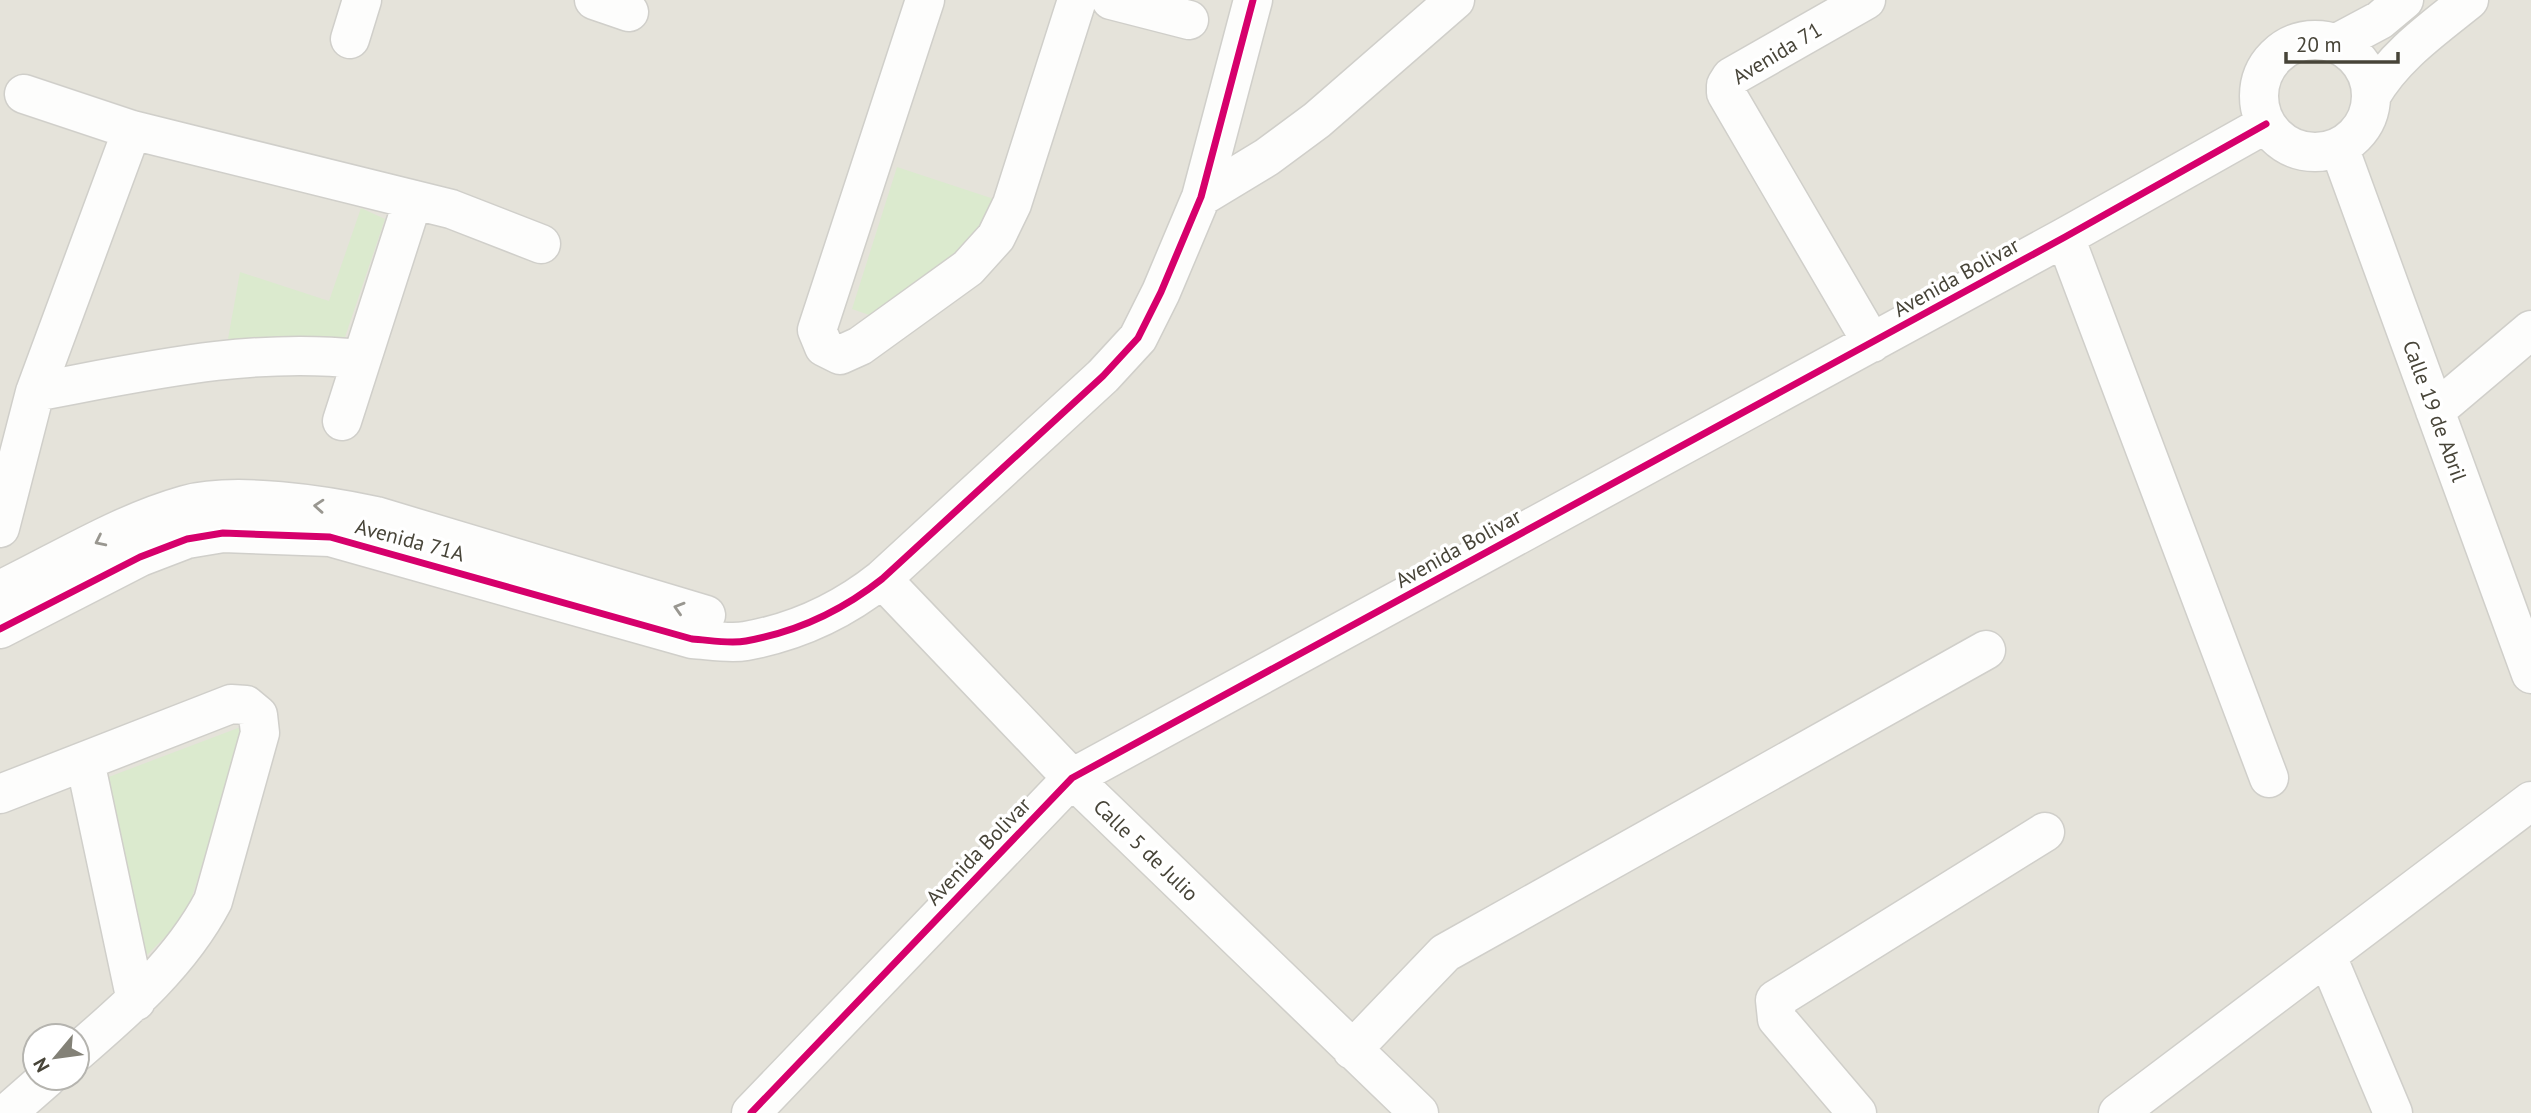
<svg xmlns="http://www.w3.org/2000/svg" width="2531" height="1113" font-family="'PT Sans',sans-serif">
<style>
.residential{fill:#e5e3da;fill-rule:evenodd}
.green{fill:#dbeace}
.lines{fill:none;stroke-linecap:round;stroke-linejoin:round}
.minor-casing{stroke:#d0cfca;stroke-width:41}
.minor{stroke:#fdfdfc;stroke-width:38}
.cycleway-casing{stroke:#fff;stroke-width:11}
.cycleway{stroke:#d6006c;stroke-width:7}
.oneway{stroke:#999790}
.labels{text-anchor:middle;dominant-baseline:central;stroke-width:7;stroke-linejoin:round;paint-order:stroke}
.street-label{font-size:21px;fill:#474438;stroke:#fff}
</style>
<rect width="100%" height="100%" fill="#f2f1ec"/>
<path class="residential" d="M0 0H2531V1113H0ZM35 1036H77V1078H35Z"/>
<path class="green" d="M897 167 997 200 969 256 872 316 852 309Z
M361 208 385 219 344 340 228 339 240 272 329 301Z
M246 725 186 916 142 960 98 781Z"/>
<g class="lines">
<g class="minor-casing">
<path id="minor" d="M594 0 629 12
M925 0 817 330 824 347 840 355 860 346 968 268 996 237 1012 204 1077 0
M1111 0 1189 20
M1866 0 1731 77 1726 85V93L1872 343
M350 39 362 0
M2259 96a56 56 0 1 1 112 0a56 56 0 1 1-112 0Z
M2335 44 2380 20 2404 0
M24 94 132 130 451 209 541 244
M2371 96C2394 56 2433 29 2469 0
M2339 147 2531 674
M1201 197 1267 157 1317 120 1455 0
M2065 237 2269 778
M35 392C143 372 249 347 359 359
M2435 411 2531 330
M342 421 413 200
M0 528 35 392 132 130
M882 579 1072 778 1419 1113
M0 590C60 561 121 523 185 505 235 491 325 505 376 516L706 615
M0 629 140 557 187 539 223 533 330 537 692 639C709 640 729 644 746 641 796 632 843 610 882 579L1103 376 1138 338 1161 292 1201 197 1253 0
M85 761 136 1001
M0 794 231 704 246 705 258 715 260 733 213 901C181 962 128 1008 77 1052
M2327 956 2393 1113
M1352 1050 1445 953 1986 650
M7 1113 47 1078
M751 1113 1072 778 2065 237 2266 124
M1857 1113 1777 1019 1775 1000 2045 832
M2118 1113 2531 801"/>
</g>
<use href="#minor" class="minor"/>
<g class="cycleway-casing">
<path id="cycleway" d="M0 629 140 557 187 539 223 533 330 537 692 639C709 640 729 644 746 641 796 632 843 610 882 579L1103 376 1138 338 1161 292 1201 197 1253 0
M751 1113 1072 778 2065 237 2266 124"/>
</g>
<use href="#cycleway" class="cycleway"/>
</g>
<defs><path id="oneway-chevron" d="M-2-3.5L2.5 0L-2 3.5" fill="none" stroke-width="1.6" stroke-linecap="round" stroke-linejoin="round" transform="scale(1.75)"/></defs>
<g class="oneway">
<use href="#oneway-chevron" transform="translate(319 506) rotate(-176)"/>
<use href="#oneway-chevron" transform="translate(100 541) rotate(154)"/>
<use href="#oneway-chevron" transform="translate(679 608) rotate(-163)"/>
</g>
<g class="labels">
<g class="street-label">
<text transform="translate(1777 53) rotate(-31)">Avenida 71</text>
<text transform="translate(1956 277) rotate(-29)">Avenida Bolivar</text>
<text transform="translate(2435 411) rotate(70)">Calle 19 de Abril</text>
<text transform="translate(410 540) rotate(15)">Avenida 71A</text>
<text transform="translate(1458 548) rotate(-29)">Avenida Bolivar</text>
<text transform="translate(1146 850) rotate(44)">Calle 5 de Julio</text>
<text transform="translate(978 851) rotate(-46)">Avenida Bolivar</text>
</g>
</g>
<g transform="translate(56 1057) rotate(241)"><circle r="33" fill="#ffffff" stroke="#b5b4af" stroke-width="2"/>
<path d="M0-5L12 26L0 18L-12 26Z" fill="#838177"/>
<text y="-10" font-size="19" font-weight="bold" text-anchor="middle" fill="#474438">N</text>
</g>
<path d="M2286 52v10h112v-10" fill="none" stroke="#474438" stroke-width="3.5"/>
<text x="2296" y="52" font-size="21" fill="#474438" stroke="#ffffff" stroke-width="5" paint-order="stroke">20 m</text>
</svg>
